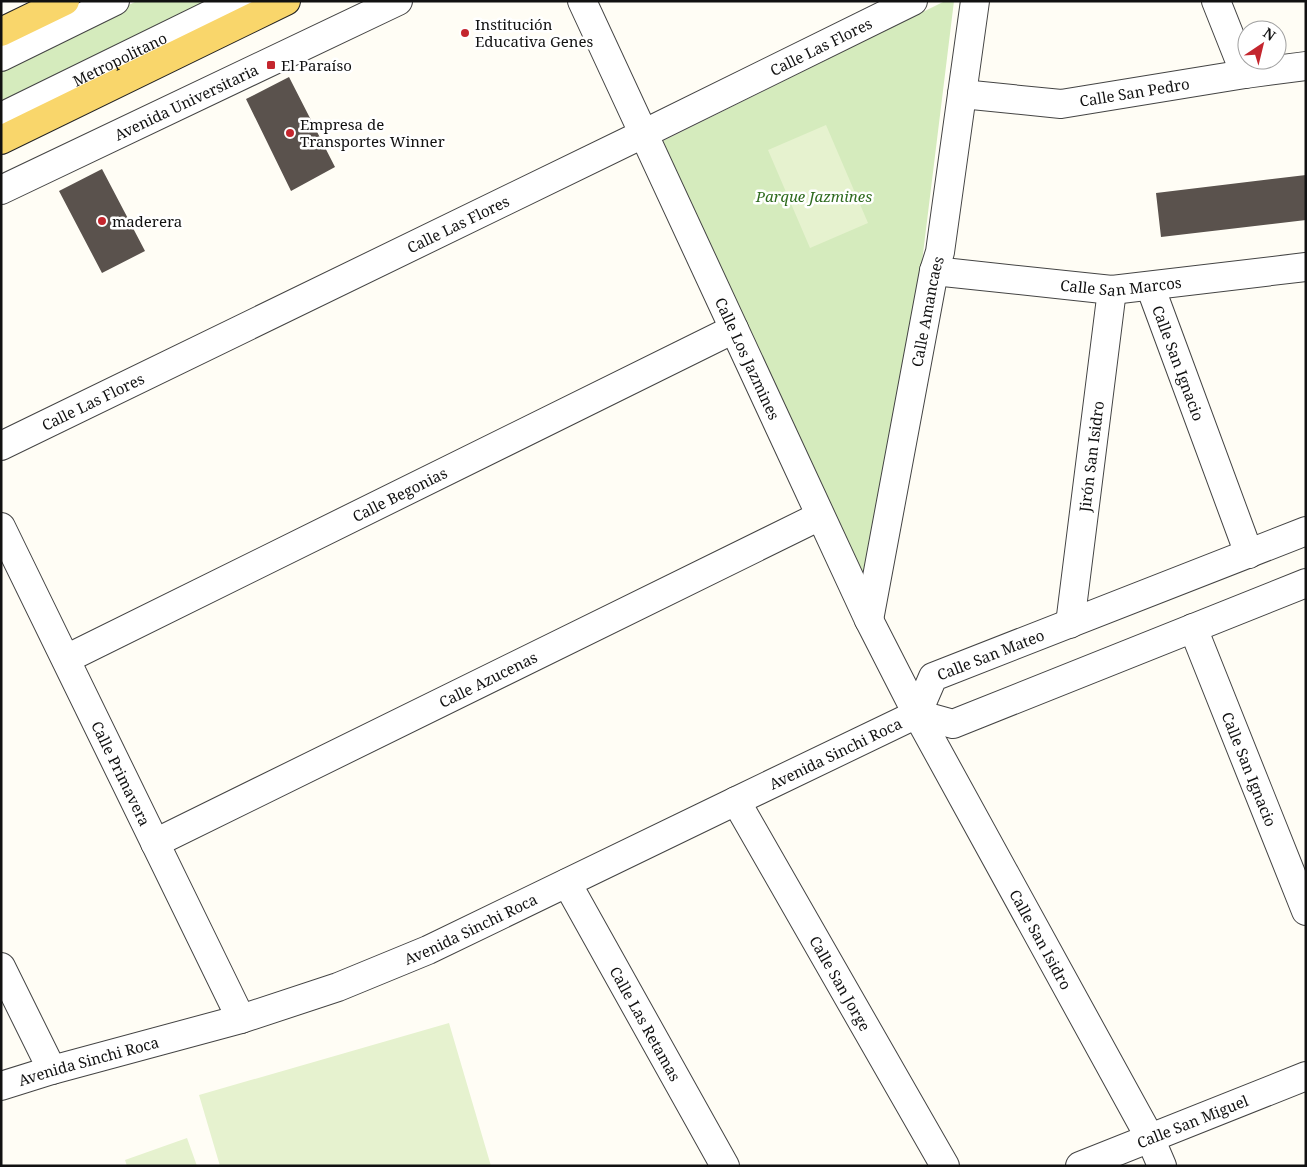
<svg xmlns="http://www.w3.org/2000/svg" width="1307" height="1167" font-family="'Noto Serif',serif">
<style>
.green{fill:#d5ebbd}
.pitch{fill:#e6f2cf}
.building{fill:#5a524d}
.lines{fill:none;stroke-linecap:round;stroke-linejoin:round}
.minor-casing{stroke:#444;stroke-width:30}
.major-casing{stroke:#222;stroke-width:30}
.minor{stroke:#fff;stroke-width:28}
.major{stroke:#f9d66b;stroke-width:28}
.poi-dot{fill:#c4262e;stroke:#fff;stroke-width:2}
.labels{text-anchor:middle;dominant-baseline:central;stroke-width:5;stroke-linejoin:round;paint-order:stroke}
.poi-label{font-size:15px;fill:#111;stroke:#fff;text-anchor:start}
.street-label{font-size:15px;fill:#111;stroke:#fff}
.park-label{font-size:15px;font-style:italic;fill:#2f6b1f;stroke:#fff}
</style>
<rect width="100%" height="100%" fill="#fffdf5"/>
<path class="green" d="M137 1H214L1 106V67Z
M945 1H954L921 270 863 584 663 141Z"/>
<path class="pitch" d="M826 125 868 223 810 248 768 150Z
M449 1023 491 1166H220L199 1095Z
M187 1138 197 1166H127L125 1160Z"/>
<path class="building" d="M289 77 335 167 291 191 246 99Z
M102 169 145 251 102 273 59 191Z
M1306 175V220L1161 237 1156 193Z"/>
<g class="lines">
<g class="minor-casing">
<g id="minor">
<path id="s1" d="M582 1 869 620 917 714 1150 1138 1162 1166"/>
<path d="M1216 1 1245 74"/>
<path d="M1 57 115 1"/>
<path id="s2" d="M962 94 1061 104 1245 74 1306 66"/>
<path id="s3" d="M1 117 238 1"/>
<path id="s4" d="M1 190 398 1"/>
<path id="s5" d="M934 271 1112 290 1306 267"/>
<path id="s6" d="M1150 286 1249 554"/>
<path id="s7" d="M1 446 643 134 913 1"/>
<path id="s8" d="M1 527 241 1019"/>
<path id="s9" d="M869 620 934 271 940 252 975 1"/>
<path id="s10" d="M1070 624 1112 290"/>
<path id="s11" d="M1193 628 1306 911"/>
<path id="s12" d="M66 659 734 329"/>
<path id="s13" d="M917 714 933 677 1306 531"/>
<path d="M917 714 953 724 1306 583"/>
<path id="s14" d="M736 801 945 1166"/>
<path id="s15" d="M155 843 820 516"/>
<path id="s16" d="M567 883 725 1166"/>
<path d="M1 967 52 1070"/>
<path id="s17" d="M1 1086 52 1070 241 1019 338 987 428 950 736 801 917 714"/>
<path id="s18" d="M1080 1166 1306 1076"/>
</g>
</g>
<g class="major-casing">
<path id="major" d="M1 32 65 1
M1 140 286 1"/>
</g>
<use href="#minor" class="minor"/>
<use href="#major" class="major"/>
</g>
<g class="poi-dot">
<circle cx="465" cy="33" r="5"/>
<rect x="266" y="60" width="10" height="10" rx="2.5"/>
<circle cx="290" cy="133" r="5"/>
<circle cx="102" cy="221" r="5"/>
</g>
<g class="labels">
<g class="poi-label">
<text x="475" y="24">Institución<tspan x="475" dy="17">Educativa Genes</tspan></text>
<text x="281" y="65">El Paraíso</text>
<text x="300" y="124">Empresa de<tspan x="300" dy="17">Transportes Winner</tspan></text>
<text x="112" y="221">maderera</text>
</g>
<g class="street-label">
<text stroke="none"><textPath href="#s7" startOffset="912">Calle Las Flores</textPath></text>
<text stroke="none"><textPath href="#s3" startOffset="132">Metropolitano</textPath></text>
<text stroke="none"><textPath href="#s2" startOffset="174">Calle San Pedro</textPath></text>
<text stroke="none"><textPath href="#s4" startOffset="205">Avenida Universitaria</textPath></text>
<text stroke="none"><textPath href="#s7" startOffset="508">Calle Las Flores</textPath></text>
<text stroke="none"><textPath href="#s5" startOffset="188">Calle San Marcos</textPath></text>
<text stroke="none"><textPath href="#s9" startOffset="314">Calle Amancaes</textPath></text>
<text stroke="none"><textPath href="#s1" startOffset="394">Calle Los Jazmines</textPath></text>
<text stroke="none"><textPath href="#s6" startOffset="82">Calle San Ignacio</textPath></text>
<text stroke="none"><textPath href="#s7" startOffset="102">Calle Las Flores</textPath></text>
<text stroke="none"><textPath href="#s10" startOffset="169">Jirón San Isidro</textPath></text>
<text stroke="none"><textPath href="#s12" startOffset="372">Calle Begonias</textPath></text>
<text stroke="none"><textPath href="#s13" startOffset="102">Calle San Mateo</textPath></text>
<text stroke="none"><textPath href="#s15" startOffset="371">Calle Azucenas</textPath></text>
<text stroke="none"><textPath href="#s17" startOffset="901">Avenida Sinchi Roca</textPath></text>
<text stroke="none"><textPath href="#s11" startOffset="152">Calle San Ignacio</textPath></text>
<text stroke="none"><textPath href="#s8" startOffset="274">Calle Primavera</textPath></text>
<text stroke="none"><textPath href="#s17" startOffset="496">Avenida Sinchi Roca</textPath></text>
<text stroke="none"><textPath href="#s1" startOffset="1045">Calle San Isidro</textPath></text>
<text stroke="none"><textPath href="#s14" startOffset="210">Calle San Jorge</textPath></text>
<text stroke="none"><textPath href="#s16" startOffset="161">Calle Las Retamas</textPath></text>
<text stroke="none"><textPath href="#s17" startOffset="91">Avenida Sinchi Roca</textPath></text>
<text stroke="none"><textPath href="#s18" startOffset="121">Calle San Miguel</textPath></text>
</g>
<g class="park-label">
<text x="814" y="196">Parque Jazmines</text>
</g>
</g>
<rect width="1307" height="1167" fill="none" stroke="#111111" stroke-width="5"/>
<g transform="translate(1262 45) rotate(35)"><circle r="24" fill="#ffffff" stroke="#a0a0a0"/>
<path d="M0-4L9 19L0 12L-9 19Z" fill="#c4262e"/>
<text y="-8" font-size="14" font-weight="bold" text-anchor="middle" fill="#111111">N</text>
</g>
</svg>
